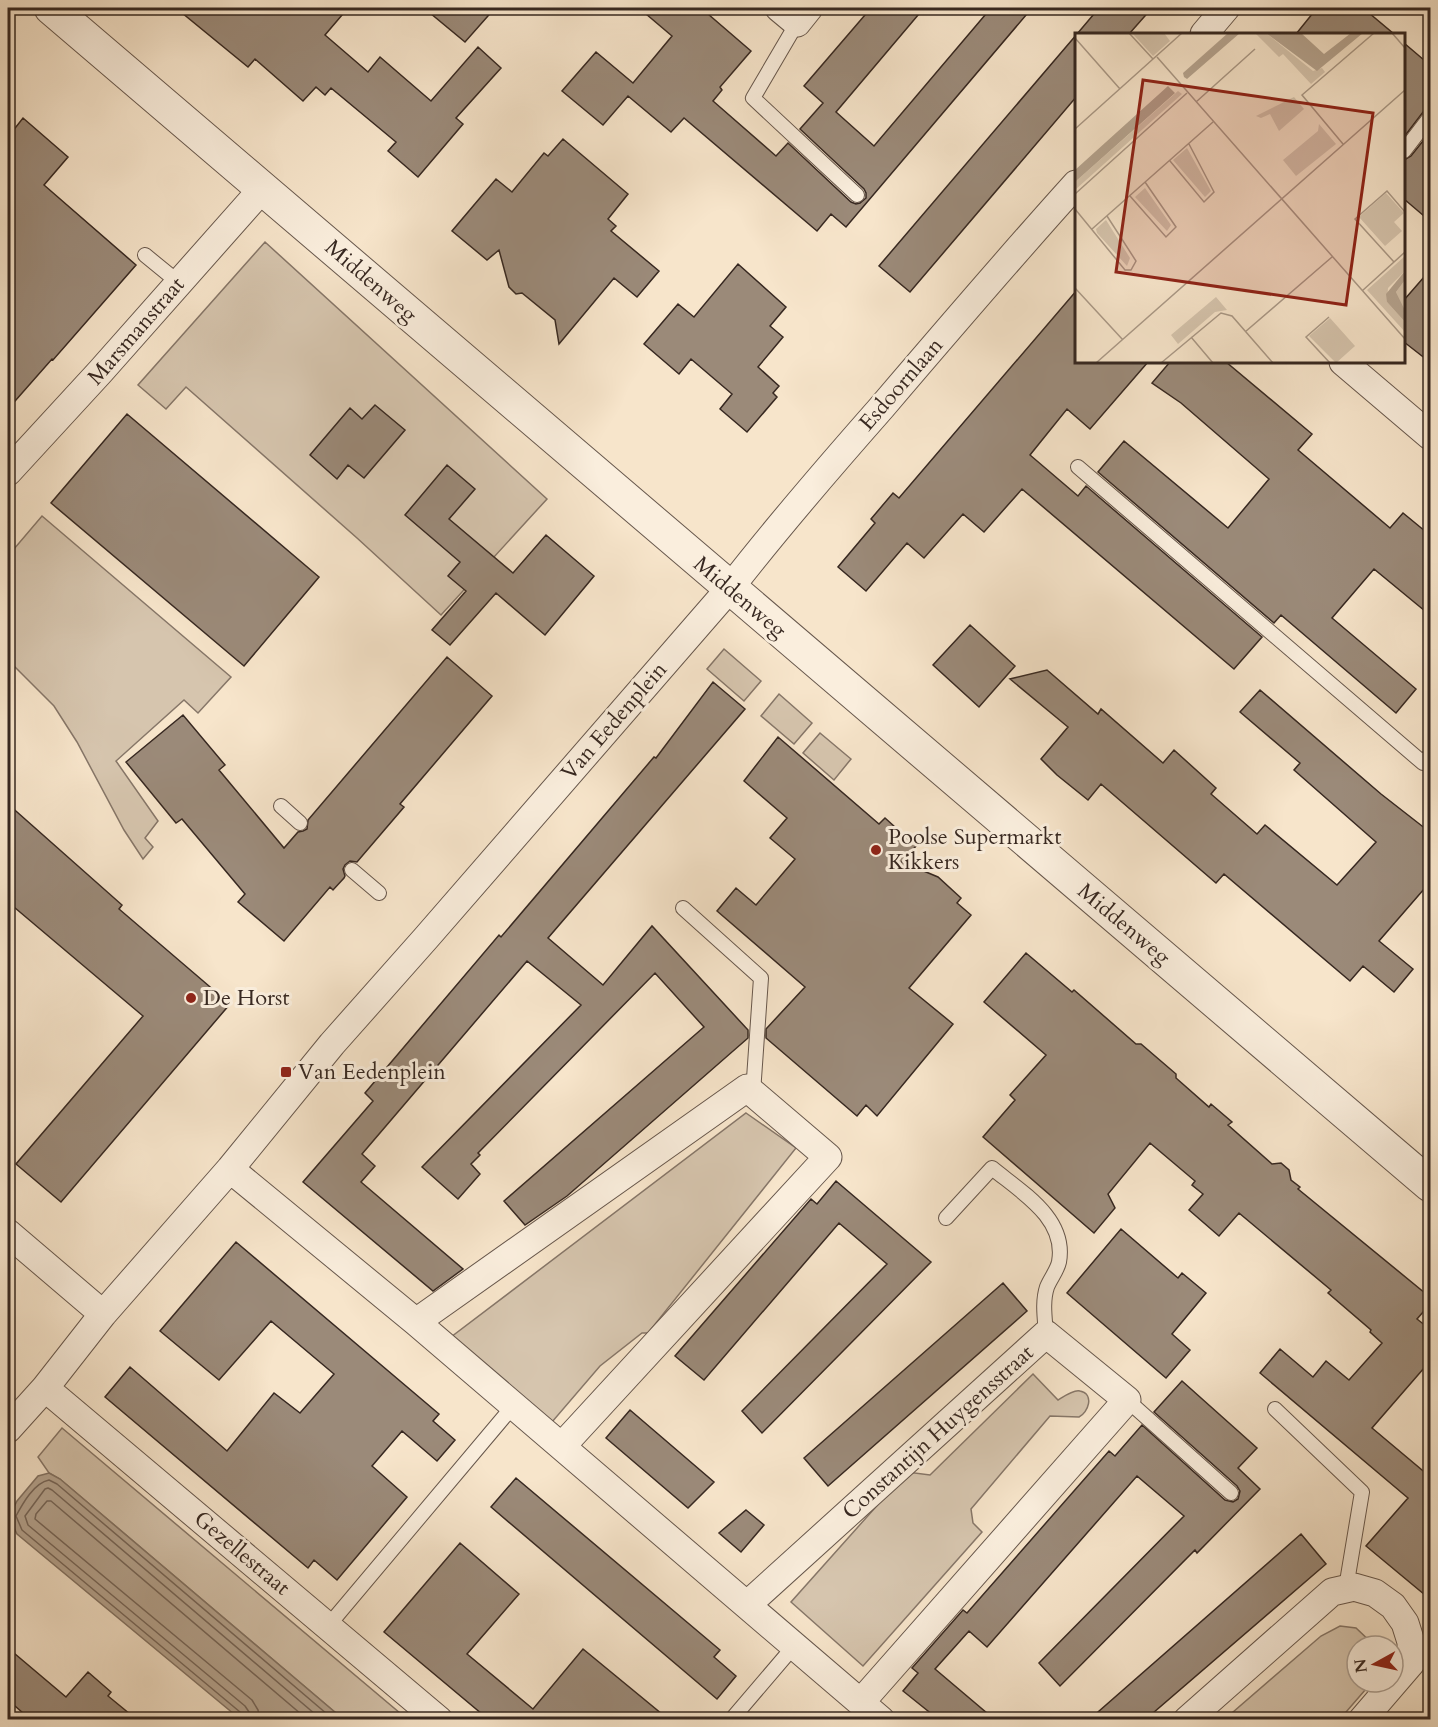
<svg xmlns="http://www.w3.org/2000/svg" width="1438" height="1727" font-family="Cardo,serif">
<style>
.green{fill:#d6c5ae;stroke:#867668;stroke-width:1.5}
.water{fill:#b6a591;stroke:#837364;stroke-width:1.5}
.lines{fill:none;stroke-linecap:round;stroke-linejoin:round}
.shore{stroke:#766659;stroke-width:1.5}
.building{fill:#9b8a79;stroke:#372821;stroke-width:1.5}
.service-casing{stroke:#67574c;stroke-width:16}
.minor-casing{stroke:#67574c;stroke-width:29}
.tertiary-casing{stroke:#67574c;stroke-width:35}
.service{stroke:#faeedd;stroke-width:14}
.minor{stroke:#faeedd;stroke-width:27}
.tertiary{stroke:#faeedd;stroke-width:33}
.poi-dot{fill:#8f2418;stroke:#faeedd;stroke-width:2}
.labels{text-anchor:middle;dominant-baseline:central;stroke-width:6;stroke-linejoin:round;paint-order:stroke}
.street-label{font-size:22px;fill:#372821;stroke:#faeedd}
.poi-label{font-size:22px;fill:#372821;stroke:#faeedd;text-anchor:start}
.inset-road{fill:none;stroke:#aa9987;stroke-width:1.5}
.view{fill:#8f2418;fill-opacity:0.15;stroke:#8f2418;stroke-width:3}
.inset-edge{fill:none;stroke:#372821;stroke-width:3}
</style>
<rect width="100%" height="100%" fill="#f7e5cb"/>
<filter id="stains"><feTurbulence type="fractalNoise" baseFrequency=".00333" numOctaves="4"/><feColorMatrix values="0 0 0 0 .2 0 0 0 0 .09 0 0 0 0 .02 0 0 0 .5 -.17"/></filter>
<radialGradient id="worn" r=".72"><stop offset=".6" stop-color="#630" stop-opacity="0"/><stop offset="1" stop-color="#630" stop-opacity=".3"/></radialGradient>
<path class="green" d="M265 242 547 499 441 615 357 538 186 387 166 409 138 385Z
M42 516 231 677 198 713 184 700 116 761 158 821 145 838 153 847 143 859 124 830 77 742 54 706 8 660V556Z
M724 649 761 681 744 701 707 669Z
M779 694 812 723 794 744 761 716Z
M820 733 851 759 834 780 803 753Z
M746 1113 796 1148 648 1333H642L600 1366 552 1422 451 1337Z
M1033 1374 1058 1400C1063 1397 1074 1389 1080 1391 1095 1394 1088 1413 1079 1417L1050 1416 971 1509 973 1523 982 1532 863 1666 791 1602 907 1472 930 1475Z
M62 1428 407 1719H343L60 1479 49 1473 38 1457Z
M1340 1626 1356 1628 1375 1646H1357V1682H1372L1340 1719H1225L1321 1636Z"/>
<path class="water" d="M49 1473 60 1479 343 1719H240L17 1534 9 1517 17 1501 38 1476Z"/>
<g class="lines">
<path class="shore" d="M243 1720 240 1712 22 1530 16 1516C23 1503 34 1483 49 1480L57 1484 334 1720
M251 1720 249 1712 245 1706 28 1525 25 1516 45 1489 48 1488 52 1490 322 1720
M260 1720 258 1710 252 1700 35 1519 36 1514 47 1501H51L308 1720"/>
</g>
<path class="building" d="M176 8H348L325 35 368 72 380 57 431 101 478 47 501 68 456 118 463 124 418 177 388 151 396 142 331 88 325 95 316 87 303 101 255 59 248 67Z
M424 8H495L465 42Z
M639 8H701L751 51 720 87 722 90 713 101 776 156 788 143 851 202 856 204 860 203 866 198V193L864 189 800 129 823 103 804 86 871 8H924L836 112 874 146 991 8H1032L846 227 831 214 817 231 684 118 671 132 628 96 603 125 562 91 596 52 633 83 672 36Z
M1099 8H1152L1129 34H1077Z
M1317 8H1363L1394 34H1296Z
M1077 34V96L910 292 879 266Z
M1404 43 1431 66V108L1423 112 1404 137Z
M23 118 68 157 44 185 136 265 53 360 52 359 8 409V137Z
M1431 131V222L1404 199V160L1411 156Z
M563 139 628 194 608 219 616 226 611 231 659 271 637 297 614 278 559 344 555 320 522 293 516 294 509 287 499 250 487 260 452 231 496 179 512 192 544 153 548 156Z
M738 264 786 307 770 326 783 337 758 367 779 386 773 393 777 397 747 432 720 409 732 394 691 359 679 374 644 344 678 304 694 317Z
M1431 269V363L1404 342V300Z
M1077 290V362H1148L1090 429 1067 409 1030 455 1078 496 1086 486 1262 637 1234 669 1022 489 984 532 963 514 924 558 907 543 866 591 838 567 875 523 871 519 893 493 899 498Z
M1170 362H1226L1312 434 1298 450 1390 528 1403 513 1431 536V616L1374 569 1332 618 1416 689 1396 713 1281 615 1274 623 1098 472 1124 441 1228 528 1269 479 1181 403 1152 383Z
M375 405 405 430 364 478 348 465 337 479 310 455 350 408 362 419Z
M127 414 319 577 244 666 51 503Z
M447 465 475 489 449 519 513 573 546 535 594 576 545 635 496 593 450 645 432 630 466 591 448 576 460 562 405 515Z
M970 625 1015 666 979 707 933 665Z
M447 657 492 696 400 804 404 807 357 862 350 861 345 865 343 869 345 876 344 878 333 890 330 887 284 941 238 902 245 894 182 819 176 823 126 762 183 715 225 765 219 770 284 848 298 832 303 831 307 829 308 820Z
M1047 670 1098 714 1101 709 1163 763 1174 750 1216 788 1211 794 1257 834 1265 825 1337 885 1376 842 1294 770 1300 763 1240 712 1260 690 1381 794 1431 833V881L1379 941 1413 969 1394 992 1363 966 1350 981 1224 874 1216 883 1101 784 1088 800 1057 775 1041 759 1068 727 1010 679Z
M713 682 745 709 548 938 603 985 652 926 748 1030V1038L567 1196 525 1225 504 1201 704 1027 655 973 478 1153 480 1155 471 1164 480 1174 458 1199 422 1167 581 1005 527 961 362 1154 375 1166 361 1182 463 1269 433 1291 303 1182 373 1101 365 1093 499 935 501 937 654 757 656 758Z
M778 737 879 824 885 818 916 846 902 862 938 877 961 898 957 903 971 915 909 988 953 1024 877 1116 866 1105 857 1116 766 1038V1029L805 987 717 911 736 888 756 905 795 859 770 838 787 818 744 781Z
M8 804 122 905 119 909 230 1004 61 1202 16 1164 143 1016 8 902Z
M1026 953 1072 992 1074 990 1136 1044H1141L1176 1074V1078L1209 1107 1211 1104 1232 1122 1228 1125 1272 1164 1281 1163 1289 1170 1291 1180 1300 1187 1298 1189 1431 1298V1303L1417 1319 1431 1330V1360L1372 1428 1428 1475 1431 1472V1600L1366 1546 1408 1498 1260 1373 1280 1349 1313 1377 1326 1361 1349 1380 1382 1343 1370 1332 1371 1330 1328 1293 1331 1290 1239 1213 1219 1236 1189 1210 1203 1194 1192 1185 1195 1181 1150 1143 1108 1194 1115 1208 1094 1233 983 1137 1015 1100 1010 1095 1046 1055 984 1002Z
M836 1181 931 1262 762 1433 742 1411 887 1264 839 1223 704 1380 675 1356 811 1199 817 1204Z
M1121 1229 1178 1278 1182 1273 1206 1293 1172 1334 1190 1350 1166 1378 1067 1293Z
M236 1242 439 1414 433 1421 455 1440 437 1461 402 1431 372 1466 407 1497 337 1580 314 1560 308 1568 105 1397 130 1367 227 1451 274 1393 300 1413 334 1374 271 1321 219 1380 160 1331Z
M1003 1283 1027 1311 828 1486 804 1458Z
M1182 1381 1257 1448 1238 1468 1260 1489 1197 1553 1195 1550 1060 1686 1039 1663 1184 1516 1137 1476 987 1647 969 1631 935 1669 994 1719H938L903 1691 918 1673 912 1668 963 1610 967 1613 1109 1451 1115 1456 1142 1425 1225 1500 1233 1502 1238 1499 1240 1491 1237 1486 1154 1412Z
M630 1410 714 1482 688 1508 606 1438Z
M516 1478 720 1650 714 1657 736 1676 717 1699 491 1507Z
M746 1510 764 1525 741 1552 719 1533Z
M1301 1534 1326 1564 1146 1719H1090Z
M460 1543 519 1594 467 1654 533 1709 583 1649 668 1719H488L384 1632Z
M8 1648 66 1697 88 1672 111 1692 108 1696 136 1719H30L8 1700Z"/>
<g class="lines">
<g class="service-casing">
<path id="service" d="M797 23 753 98 857 195
M1404 151 1430 117
M145 255 178 282
M1078 467 1423 763 1430 755
M281 806 300 823
M352 870 379 893
M683 908 761 978 753 1093
M946 1218 992 1168C1021 1192 1067 1218 1059 1262 1057 1271 1050 1279 1047 1287 1042 1302 1045 1319 1046 1334
M1127 1400 1231 1493
M1275 1409 1362 1492 1346 1588
M328 1626 514 1405
M731 1720 795 1645"/>
</g>
<g class="minor-casing">
<path id="minor" d="M779 8 797 23 809 8
M1204 34 1226 8
M1343 362 1430 436
M8 472 100 372 263 188
M230 1169 416 1322 881 1720
M8 1233 103 1314
M416 1322 747 1088 828 1157 562 1446
M45 1388 439 1720
M8 1429 45 1388 103 1314 230 1169 332 1044 426 938 730 588C778 526 830 466 882 407 946 332 1010 257 1076 184
M748 1604 1046 1334 1127 1400 861 1702
M1187 1720 1332 1592 1354 1587 1375 1593 1393 1606 1405 1623 1411 1642V1663L1362 1720"/>
</g>
<g class="tertiary-casing">
<path id="tertiary" d="M51 8 1430 1185"/>
</g>
<use href="#service" class="service"/>
<use href="#minor" class="minor"/>
<use href="#tertiary" class="tertiary"/>
</g>
<g class="poi-dot">
<circle cx="876" cy="850" r="6"/>
<circle cx="191" cy="998" r="6"/>
<rect x="280" y="1066" width="12" height="12" rx="3"/>
</g>
<g class="labels">
<g class="street-label">
<text transform="translate(371 281) rotate(41)">Middenweg</text>
<text transform="translate(136 331) rotate(-49)">Marsmanstraat</text>
<text transform="translate(901 384) rotate(-49)">Esdoornlaan</text>
<text transform="translate(740 597) rotate(40)">Middenweg</text>
<text transform="translate(614 721) rotate(-49)">Van Eedenplein</text>
<text transform="translate(1124 924) rotate(40)">Middenweg</text>
<text transform="translate(938 1432) rotate(-42)">Constantijn Huygensstraat</text>
<text transform="translate(242 1553) rotate(40)">Gezellestraat</text>
</g>
<g class="poi-label">
<text x="888" y="837">Poolse Supermarkt<tspan x="888" dy="25">Kikkers</tspan></text>
<text x="203" y="998">De Horst</text>
<text x="298" y="1072">Van Eedenplein</text>
</g>
</g>
<g transform="translate(1075 33)">
<rect width="330" height="330" fill="#f7e5cb"/>
<path d="M57 0H89L95 8 78 23ZM180 0H191L238 38 247 35 250 39 236 51 208 21 204 24ZM103 58 107 61 0 157V149ZM219 64 229 76 204 98 195 81 186 85 181 83ZM244 91 261 111 221 143 208 127 243 98ZM112 115 136 158 130 164 98 127ZM70 155 96 192 92 198 60 164ZM311 160 329 180 319 189 327 198 310 213 284 184ZM31 187 55 225 52 233 22 200 21 196ZM330 223V238L313 255 312 269 330 289V299L292 257ZM330 247V277L321 259ZM141 264 152 277 140 279 103 311 96 302ZM255 285 280 313 261 330 234 303Z" fill="#d6c5ae"/>
<path d="M153 0H165L112 46 109 44 108 40ZM191 0H226L249 21 276 0H288L242 38ZM93 53 100 60 0 149V137ZM330 238V247L321 259 330 277V289L312 269 311 261Z" fill="#b6a591"/>
<path class="inset-road" d="M54 0 78 26M317 0 330 15M0 5 45 56M82 24 330 306M121 69 180 16M0 96 107 0M268 111 227 62 299 0M95 128 129 169 139 159 114 111M0 161 112 60M55 163 91 204 101 194 70 149M0 176 50 237H56L61 228 32 183M17 196 138 89M319 229 280 186 312 158 330 179M0 255 48 307M287 258 330 219M254 284 231 304 255 330M170 299 257 224M116 304 138 330M21 330 330 57M86 330 146 280 157 283 198 330"/>
<path class="view" d="M68 47 298 80 271 272 41 239Z"/>
<rect width="330" height="330" class="inset-edge"/>
</g>
<rect width="1438" height="1727" fill="none" stroke="#f7e5cb" stroke-width="30"/>
<rect x="9" y="9" width="1420" height="1709" fill="none" stroke="#372821" stroke-width="3"/>
<rect x="15" y="15" width="1408" height="1697" fill="none" stroke="#372821" stroke-width="1.5"/>
<g transform="translate(1375 1664) rotate(262)"><circle r="28" fill="#faeedd" stroke="#ac9f92" stroke-width="1.5"/>
<path d="M0-4.5L10 22L0 15L-10 22Z" fill="#8f2418"/>
<text y="-9" font-size="16" font-weight="bold" text-anchor="middle" fill="#372821">N</text>
</g>
<rect width="100%" height="100%" filter="url(#stains)"/>
<rect width="100%" height="100%" fill="url(#worn)"/>
</svg>
